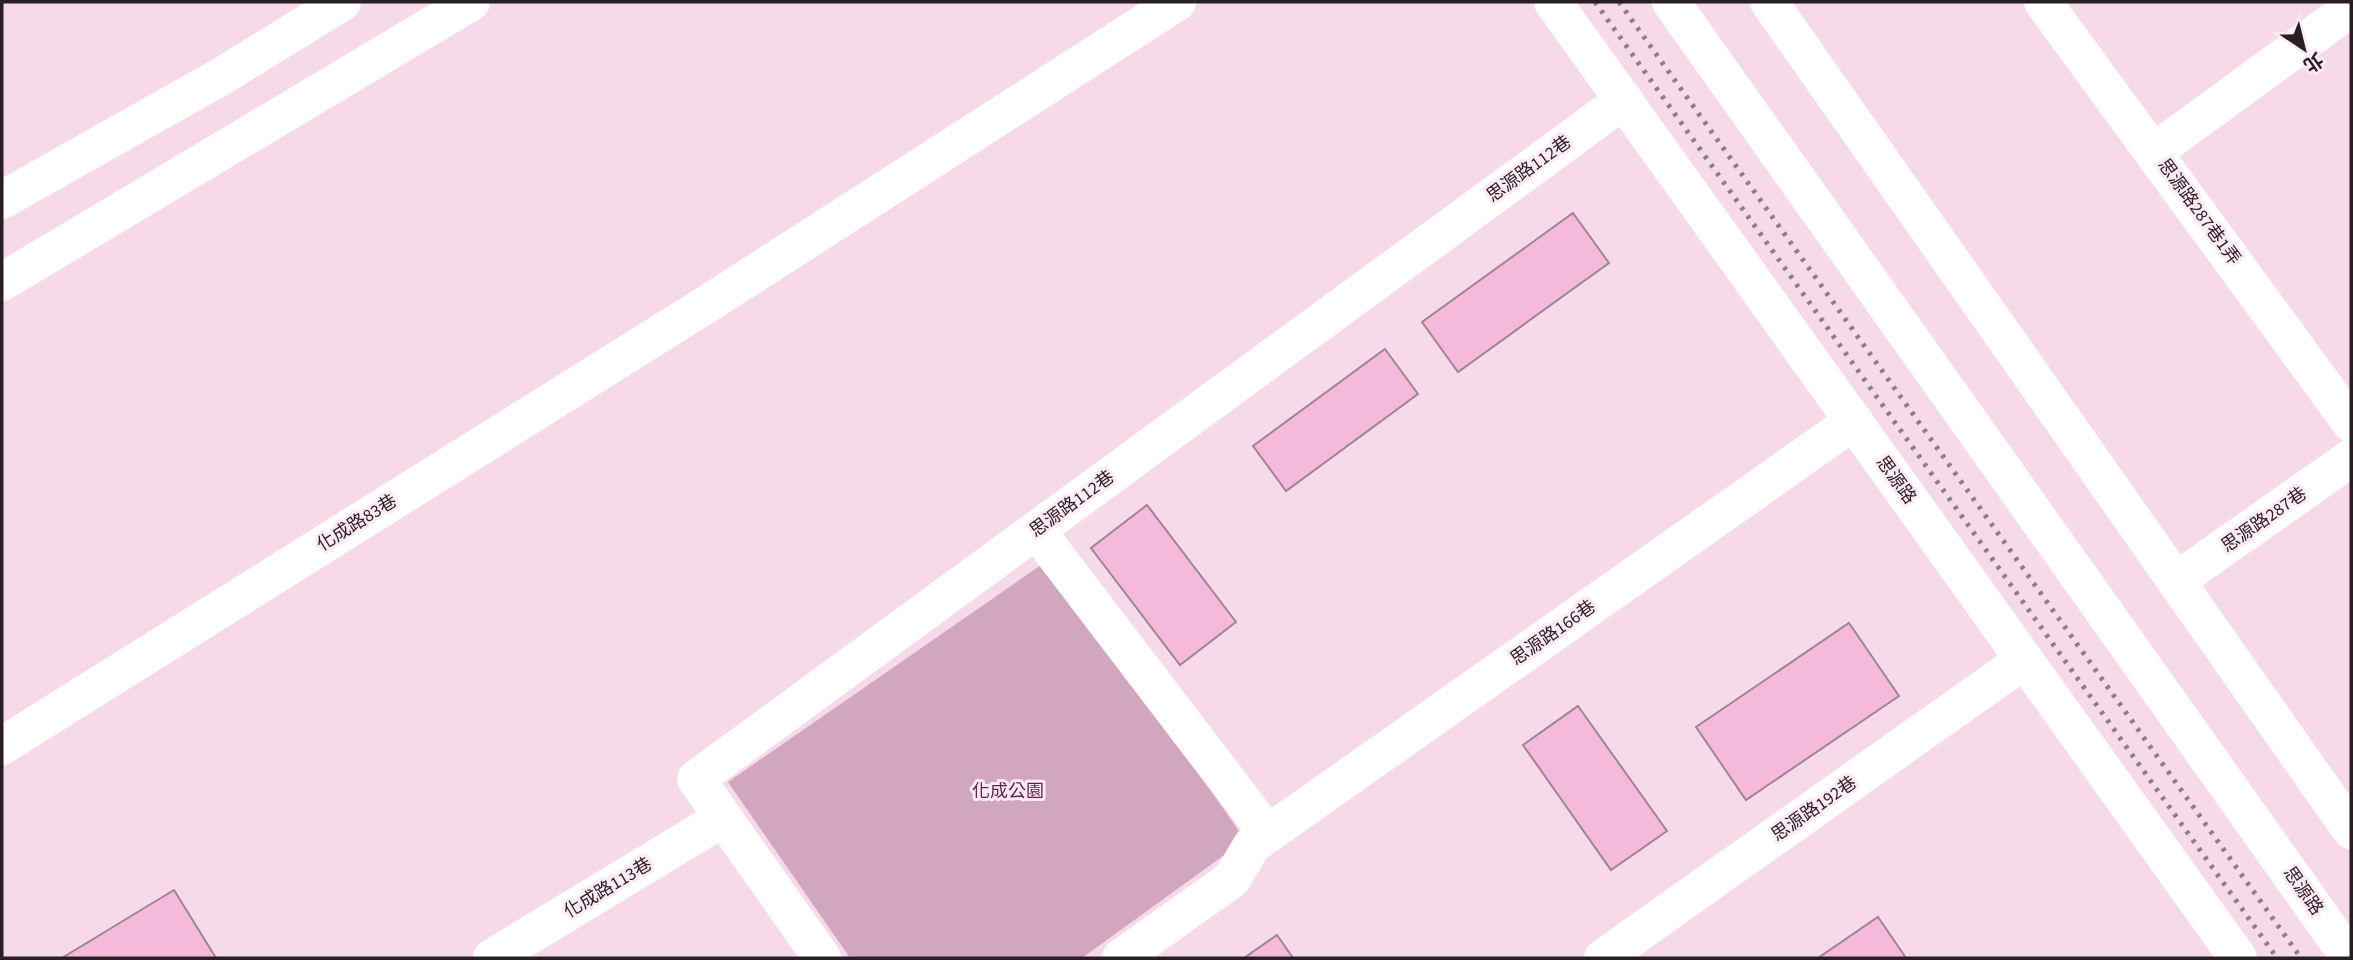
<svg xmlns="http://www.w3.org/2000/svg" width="2353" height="960" font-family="'Source Sans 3','Noto Sans TC',sans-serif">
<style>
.green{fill:#d1a6be}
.building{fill:#f5b9dc;stroke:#9f8594;stroke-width:2}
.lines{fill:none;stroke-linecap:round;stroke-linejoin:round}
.minor{stroke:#fff;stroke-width:38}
.major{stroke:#fff;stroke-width:38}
.rail{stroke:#917d88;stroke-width:5;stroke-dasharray:3.5 7;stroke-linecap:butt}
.labels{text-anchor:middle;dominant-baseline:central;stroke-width:6;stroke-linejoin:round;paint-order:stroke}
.street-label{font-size:18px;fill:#291e24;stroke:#fcebf4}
.park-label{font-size:18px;fill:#66224f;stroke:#fcebf4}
</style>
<rect width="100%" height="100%" fill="#f7daea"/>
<path class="green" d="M1051 558 1245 840 1082 958H850L728 782Z"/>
<path class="building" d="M1573 213 1609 263 1458 372 1422 322Z
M1385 349 1418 394 1286 491 1253 446Z
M1147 505 1236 622 1180 665 1091 548Z
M1849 623 1899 696 1746 800 1696 727Z
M1578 706 1667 831 1611 870 1523 745Z
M174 890 216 958H62Z
M1878 917 1906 958H1818Z
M1277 935 1293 958H1244Z"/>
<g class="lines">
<path class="minor" d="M2043 2 2351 423
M2155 151 2351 8
M2 200 222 76 342 2
M2 282 471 2
M1036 530 1268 834
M2176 581 2351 458
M2 746 712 301 1177 2
M492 958 723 818
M822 958 696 779 1624 100
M1121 958 1232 879 1252 845 1854 421
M1603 958 2024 660"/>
<path class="major" d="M1553 2 2238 958
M1671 2 2350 958
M1769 2 2351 830"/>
<path class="rail" d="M1595 2 2277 958
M1619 2 2301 958"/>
</g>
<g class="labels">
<g class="street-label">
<text transform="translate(1529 169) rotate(-36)">思源路112巷</text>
<text transform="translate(2199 212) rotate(54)">思源路287巷1弄</text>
<text transform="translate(1896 480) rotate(54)">思源路</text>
<text transform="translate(1072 504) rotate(-36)">思源路112巷</text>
<text transform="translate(2264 520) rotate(-35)">思源路287巷</text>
<text transform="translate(357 523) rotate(-32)">化成路83巷</text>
<text transform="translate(1553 633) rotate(-35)">思源路166巷</text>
<text transform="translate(1814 809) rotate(-35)">思源路192巷</text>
<text transform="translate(608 888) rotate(-31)">化成路113巷</text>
<text transform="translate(2303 891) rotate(55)">思源路</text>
</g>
<g class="park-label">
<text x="1008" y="791">化成公園</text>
</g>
</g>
<rect width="2353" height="960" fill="none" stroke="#291e24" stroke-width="7"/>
<g transform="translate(2304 49) rotate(145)" stroke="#fcebf4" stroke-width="5" paint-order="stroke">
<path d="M0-5L12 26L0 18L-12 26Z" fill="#291e24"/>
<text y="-10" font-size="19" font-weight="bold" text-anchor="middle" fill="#291e24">北</text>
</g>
</svg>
